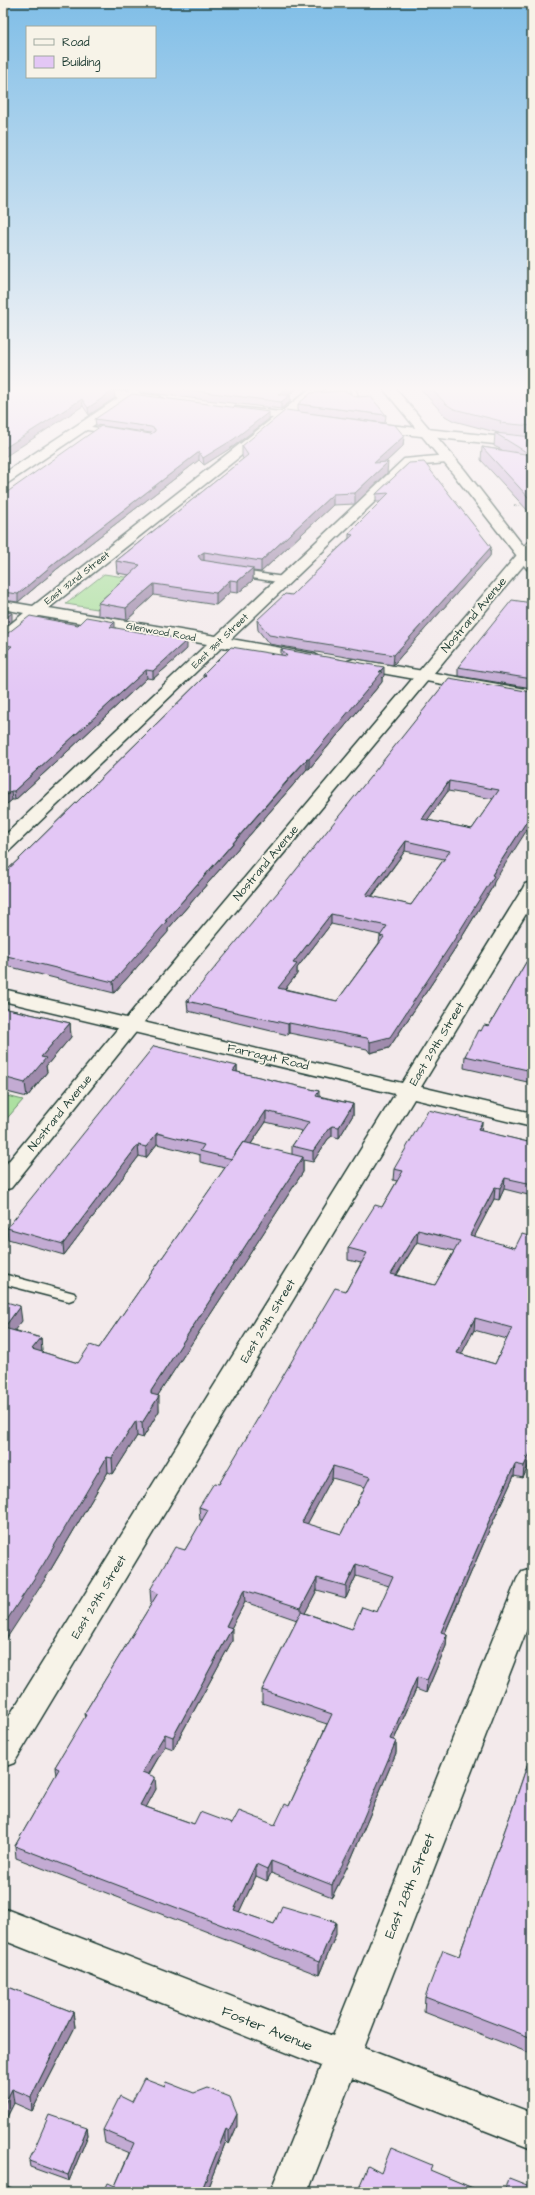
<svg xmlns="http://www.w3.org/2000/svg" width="535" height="2195" font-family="'Architects Daughter',sans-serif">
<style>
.green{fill:#ade0a1;stroke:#668e6a}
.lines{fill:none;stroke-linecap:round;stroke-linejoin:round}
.lane-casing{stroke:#1f3d34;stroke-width:3}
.street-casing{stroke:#1f3d34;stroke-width:3}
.secondary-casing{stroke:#1f3d34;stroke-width:3}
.primary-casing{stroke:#1f3d34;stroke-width:3}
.path-far1{stroke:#1f3d34;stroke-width:1.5;stroke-dasharray:2.5 2;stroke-linecap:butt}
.path{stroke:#1f3d34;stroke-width:2;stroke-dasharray:3 2.5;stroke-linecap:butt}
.lane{fill:#f7f3e8;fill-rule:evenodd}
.street{fill:#f7f3e8;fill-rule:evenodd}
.secondary{fill:#f7f3e8;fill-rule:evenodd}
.primary{fill:#f7f3e8;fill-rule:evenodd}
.wall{fill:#c3abd3;stroke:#1f3d34;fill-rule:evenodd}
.shaded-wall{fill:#9f8bac;stroke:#1f3d34}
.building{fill:#e3c7f5;stroke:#1f3d34;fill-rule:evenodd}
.labels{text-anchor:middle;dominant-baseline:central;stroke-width:3.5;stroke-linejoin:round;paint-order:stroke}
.far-street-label{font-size:10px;fill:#1f3d34;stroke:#f7f3e8}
.street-label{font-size:12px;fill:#1f3d34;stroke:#f7f3e8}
.near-street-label{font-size:14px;fill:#1f3d34;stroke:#f7f3e8}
</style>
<rect width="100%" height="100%" fill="#f3eaeb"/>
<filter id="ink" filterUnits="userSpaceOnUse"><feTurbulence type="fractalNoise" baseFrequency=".025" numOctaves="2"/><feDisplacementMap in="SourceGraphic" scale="8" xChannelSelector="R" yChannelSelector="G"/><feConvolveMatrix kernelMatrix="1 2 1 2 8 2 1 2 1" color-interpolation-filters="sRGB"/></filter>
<g filter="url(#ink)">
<path class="green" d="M104 574 132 578 97 609 66 604Z
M3 1095 23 1100 3 1123Z"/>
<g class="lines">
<g class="lane-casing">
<path id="lane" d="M349 386H355L359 402 354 401Z
M78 425 113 430 117 432 113 434 81 429H78Z
M236 570 284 577 288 580 284 583 233 575V571Z
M3 1274 74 1293 76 1296 74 1299 69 1301 3 1284Z"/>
</g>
<g class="street-casing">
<path id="street" d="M52 386C77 386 100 390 124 392 130 392 133 388 139 390L140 394 159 396 165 400 159 404 131 400 8 483 3 484V474L118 398 58 389Z
M313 386H327L294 413 314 416 316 419 314 422 286 420 49 608 216 636 404 459 447 455 453 459 447 463 412 466 231 639 315 654 318 657 315 660 310 662 222 647 9 851 3 852V837L207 644 39 616 8 640 3 642V630L24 613 3 609V601L33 606 273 418 235 413 233 410 235 407 281 412Z
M370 423 532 440V448L366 430 364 427 366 424Z
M354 659 532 690V700L348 667 346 664 348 661Z
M532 882V904L421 1087 532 1113V1127L414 1099 14 1763 3 1767V1726L395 1094 3 1001V989L402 1083 523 888 525 884Z
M532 1568V1616L364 2048 532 2113V2149L352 2078 308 2192H270L321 2066 3 1940V1908L333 2036 517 1579 522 1571Z"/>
</g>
<g class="secondary-casing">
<path id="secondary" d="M532 542V555L152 1012 11 1188 3 1190V1168L138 1004 527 543Z"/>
</g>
<g class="primary-casing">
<path id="primary" d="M381 386H393L464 469 532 557V570L527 569 454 475Z"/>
</g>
<path class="path-far1" d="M514 505 519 506"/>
<path class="path" d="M528 601 532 605"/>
<use href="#lane" class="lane"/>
<use href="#street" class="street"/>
<use href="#secondary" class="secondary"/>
<use href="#primary" class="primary"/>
</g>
<path class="wall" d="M3 386 115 398 89 415 83 406Z
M99 386H300L289 395H290V402L281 409 141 392 135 388 128 390Z
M418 386H532V509L529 512 481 460 482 447 502 450 494 446 495 433 499 434V433L454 421 445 416Z
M298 404 386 415 385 423 298 412 404 436 403 446 386 462 387 473 355 504 333 505 261 572 253 571V580L238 593 230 592 216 605 154 595 127 620 98 615V603L129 575 117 573 116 561 243 459 242 456V446L298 412Z
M95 419H269L234 446 204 465 199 460 57 569 18 602 3 600V495L151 433 96 425Z
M409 463 491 547 490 556 393 665 269 644 258 630 257 620 292 595 325 563V561L349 538V534L380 502H376V494Z
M532 603V688L458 676V667Z
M78 625 115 628 187 649 153 679 147 678 15 800H12L3 807V654L4 653H3V635Z
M281 649 384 676 382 678V682L309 769H307L168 929V932L114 993 3 965V874L20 858 203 678V675L281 655Z
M532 692 493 886 454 950 389 1048 370 1053 367 1049 289 1033 288 1035 188 1011 187 1001ZM448 791 493 799 472 829 427 820ZM405 851 444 859 411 905 372 897ZM331 924 380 935V936L379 943 337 1001 285 989 297 974V968Z
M532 952V1083L464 1068 465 1056 481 1031 489 1026Z
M3 1008 70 1023 71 1037 46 1066 47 1072 27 1097 3 1091Z
M237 1066V1072L319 1091V1096L353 1104V1115L339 1138 332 1136 328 1139 313 1162 303 1160V1172L158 1395 159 1411 143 1438 137 1436 113 1474 108 1472 44 1581 3 1301 22 1321 14 1330 41 1338 42 1352 78 1363 99 1348 225 1168 200 1162V1155L157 1144 146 1158 139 1156 64 1255 8 1239 7 1228ZM266 1122 302 1131 292 1146V1155L251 1144Z
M482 1122 481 1131 532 1143V1196L504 1189 499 1200 494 1199 474 1237 515 1248 532 1237V1458L523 1478 514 1476 491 1526 445 1633 447 1634 446 1646 426 1693 416 1689 394 1740 396 1741V1753L352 1857 332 1897 271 1873 267 1881 256 1876 239 1912 274 1924 336 1934 319 1975 16 1858 15 1846 56 1775 55 1767 85 1718 84 1714 152 1603 151 1602 150 1590 185 1550 203 1520H200L199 1507 219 1484 346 1291 361 1263 348 1260V1248L382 1207 397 1181 393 1180 394 1169ZM417 1242 454 1251 435 1285 397 1275ZM474 1330 507 1339 495 1364 461 1354ZM332 1478 365 1487 341 1534 307 1524ZM356 1576 389 1586 377 1612 352 1629 305 1613 317 1590 346 1598ZM245 1602 297 1620 262 1690V1703L327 1724 289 1806 275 1825 232 1824H194L146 1807 156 1789 149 1774 165 1746 173 1749 232 1641 231 1628Z
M532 1751V2054L424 2012 425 1997 459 1956 510 1816Z
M3 1985 73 2012 75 2027 32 2111 14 2103 3 2125Z
M132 2102 237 2126 229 2144 226 2141 206 2192H104L115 2186 129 2153 105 2143 103 2130Z
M87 2128 88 2135 69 2181 30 2167 29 2161Z
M431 2171 482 2192H360V2185L381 2173Z"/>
<path class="shaded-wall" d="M128 386H135V388L128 390Z
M290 386H300L280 402 278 395Z
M114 390 115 398 89 415 88 408Z
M290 395V402L281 409V402Z
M82 399 83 406 3 458V449Z
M269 412V419L234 446 204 465 203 458Z
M404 436 403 446 374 473V463Z
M199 452V460L57 569 18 602V594L57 561Z
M388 462 387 473 355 504V493Z
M333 494V505L261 572V561Z
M532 497V509L529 512 530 499Z
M491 547 490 556 393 665 394 655Z
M204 552V564L199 568 198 556Z
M253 568V580L238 593V581Z
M230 580V592L216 605V593Z
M154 584V595L127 620 126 608Z
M7 603V611L3 617V608Z
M12 613V621L3 629V620Z
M115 622V630L110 627Z
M187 640V649L153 679V671Z
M384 667V676L382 678V682L309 769V759Z
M146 670 147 678 15 800 14 791Z
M307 759V769L168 929V932L114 993 113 982 165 921Z
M449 781 448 791 421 829 422 819Z
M11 791 12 800 3 807V798Z
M532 813V822L494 882 493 886 454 950 389 1048 370 1053V1042L492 875Z
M406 841 405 851 365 905 366 895Z
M331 914V924L297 968V974L278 998V988L293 963Z
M70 1023 71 1037 46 1066 47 1072 27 1097 25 1083 41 1057Z
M289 1023V1033L288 1035V1024Z
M237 1066V1076L233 1071Z
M353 1104V1115L339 1138V1127Z
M266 1111V1122L233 1170V1159Z
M482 1122 481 1134 478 1130Z
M332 1126V1136L328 1139 313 1162V1151L329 1128Z
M157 1133V1144L146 1158V1147Z
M138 1145 139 1156 64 1255 63 1244Z
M303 1157V1172L151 1406V1391Z
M505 1178 504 1189 499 1200 500 1188Z
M495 1187 494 1199 469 1247 470 1235Z
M418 1230 417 1242 390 1285 391 1274Z
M20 1306 22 1321 5 1342 4 1328Z
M475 1318 474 1330 456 1365 457 1353Z
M41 1338 42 1353 32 1349Z
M159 1396V1411L143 1438 142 1423Z
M136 1421 137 1436 113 1474 112 1458Z
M532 1449V1458L523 1478 524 1466Z
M107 1457 108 1472 44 1581 3 1644V1626Z
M515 1464 514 1476 491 1526 440 1644 441 1632 492 1514Z
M333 1466 332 1478 302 1534V1522Z
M356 1564V1576L346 1598V1586Z
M317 1578V1590L301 1621V1608Z
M244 1590 245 1602 226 1638V1626Z
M232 1628V1641L173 1749V1737Z
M447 1634 446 1646 426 1693 427 1680Z
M417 1677 416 1689 389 1751 390 1739Z
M165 1734V1746L143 1784 142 1772Z
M396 1741V1753L352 1857 332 1897V1885Z
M155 1777 156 1789 141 1817 140 1805Z
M271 1861V1873L267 1881V1869Z
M256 1864V1876L234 1923V1910Z
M336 1922V1934L319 1975V1962Z
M73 2012 75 2027 32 2111 31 2097Z
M12 2089 14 2103 3 2125V2107Z
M237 2114V2126L229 2144V2131Z
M87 2128 88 2135 69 2181 68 2175Z
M226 2129V2141L206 2192H201Z"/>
<path class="building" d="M3 386H83L114 390 88 408 82 399 3 449Z
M159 386H290L278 395H290L281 402Z
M429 386H532V426L500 423 501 421 454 409 446 404Z
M345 391 357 397 370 396 386 415 298 404 311 393Z
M132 394 269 412 234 439 203 458 199 452 57 561 18 594 3 592V495L101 426 151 434 155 431V429L151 427 95 419Z
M286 410 395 425 404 436 374 463 388 462 355 493 333 494 261 561 204 552 198 556 201 560 253 568 238 581 230 580 216 593 154 584 126 608 98 603 140 565 116 561 248 455 242 446Z
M495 433 532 437V497L530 499 482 447 531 455Z
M424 462 491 547 394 655 269 635 257 620 285 594 292 595 327 561H325L353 535 349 534 355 527 389 493 376 494 409 463Z
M512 600 532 603V679L458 667Z
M3 602 7 603 3 608Z
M3 611 12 613 3 620Z
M30 616 78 625 86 617 115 622 110 627 187 640 153 671 146 670 14 791H11L3 798V654L12 646 3 645V635L8 633Z
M231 647 287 656 281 649 384 667 379 672H382L309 759H307L293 774 165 921H167L113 982 3 955V874L20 858 206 675H203Z
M449 678 532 692V813L492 875 494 876 454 940 390 1037 370 1042 367 1038 289 1023 288 1024 187 1001 288 880ZM449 781 499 790 472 829 422 819ZM406 841 450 851 411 905 366 895ZM331 914 387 926 380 936 384 937 337 1001 278 988 297 964 293 963Z
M532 952V1071L465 1056 478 1030 481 1031 484 1025 489 1026Z
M3 1008 70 1023 41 1057 46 1058 25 1083 3 1077Z
M154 1046 237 1066 233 1071 319 1091 316 1096 353 1104 339 1127 332 1126 329 1128 313 1151 292 1146 309 1122 266 1111 245 1143 243 1142 232 1159 200 1151 204 1145 157 1133 146 1147 138 1145 63 1244 7 1228Z
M428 1110 482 1122 478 1130 532 1143V1184L505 1178 500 1188 495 1187 470 1235 515 1248 522 1234 532 1237V1449L524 1466 515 1464 492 1514 441 1632 447 1634 427 1680 417 1677 390 1739 396 1741 352 1845 332 1885 271 1861 267 1869 256 1864 234 1910 274 1924 282 1906 336 1922 319 1962 15 1846 59 1769 55 1767 86 1715 84 1714 158 1593 150 1590 175 1547 185 1550 208 1510 199 1507 214 1483 219 1484 335 1288 346 1291 367 1253 348 1248 375 1205 382 1207 403 1171 394 1169ZM418 1230 460 1241 435 1285 391 1274ZM475 1318 512 1328 495 1364 457 1353ZM333 1466 370 1477 341 1534 302 1522ZM356 1564 393 1576 377 1612 362 1607 352 1629 301 1612 262 1690 332 1714 289 1806 285 1804 275 1825 239 1811 232 1824 200 1812 194 1824 140 1805 155 1777 142 1772 165 1734 173 1737 232 1628 226 1626 244 1590 301 1608 317 1578 346 1586Z
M243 1142 303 1157 151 1391V1394L159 1396 142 1423 136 1421 112 1458 107 1457 43 1565 3 1626V1301L20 1306 4 1328 41 1338 32 1349 78 1363 90 1345 99 1348Z
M532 1751V2038L425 1997 443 1950 459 1956 510 1816Z
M3 1985 73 2012 31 2097 12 2089 3 2107Z
M144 2078 165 2086 166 2082 194 2093 207 2088 230 2097 237 2114 229 2131 226 2129 201 2192H104L108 2183 115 2186 134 2143 103 2130 120 2096 132 2102Z
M49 2115 87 2128 68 2175 29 2161Z
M391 2148 432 2165 430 2170 482 2192H374V2191L360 2185 368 2166 381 2173Z
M509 2178 532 2187V2192H505Z
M3 2184 12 2188 10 2192H3Z"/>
</g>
<linearGradient id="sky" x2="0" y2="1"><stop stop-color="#80bee7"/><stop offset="0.56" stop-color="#faf6f6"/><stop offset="1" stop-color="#faf6f6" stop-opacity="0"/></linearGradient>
<rect width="535" height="694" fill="url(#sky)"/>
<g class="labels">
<g class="far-street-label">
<text transform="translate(77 578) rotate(-38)">East 32nd Street</text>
<text transform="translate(161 632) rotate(10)">Glenwood Road</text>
<text transform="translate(220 641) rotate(-44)">East 31st Street</text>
</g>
<g class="street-label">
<text transform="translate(474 615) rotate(-50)">Nostrand Avenue</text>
<text transform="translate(266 863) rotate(-50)">Nostrand Avenue</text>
<text transform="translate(437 1044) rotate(-59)">East 29th Street</text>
<text transform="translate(268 1057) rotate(13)">Farragut Road</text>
<text transform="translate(60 1113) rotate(-51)">Nostrand Avenue</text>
<text transform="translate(268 1321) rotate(-59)">East 29th Street</text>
<text transform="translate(99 1597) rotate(-59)">East 29th Street</text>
</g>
<g class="near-street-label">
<text transform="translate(410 1886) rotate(-68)">East 28th Street</text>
<text transform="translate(267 2029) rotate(22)">Foster Avenue</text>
</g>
</g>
<rect width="535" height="2195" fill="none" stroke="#f7f3e8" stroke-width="16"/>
<rect x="8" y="8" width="519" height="2179" fill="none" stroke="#1f3d34" stroke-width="1.5" filter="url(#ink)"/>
<rect x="26" y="26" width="130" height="52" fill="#f7f3e8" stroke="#a1aaa0"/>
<rect x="34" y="39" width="20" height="6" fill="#f7f3e8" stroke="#a1aaa0"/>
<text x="62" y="46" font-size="12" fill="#1f3d34">Road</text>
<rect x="34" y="56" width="20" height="12" fill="#e3c7f5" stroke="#a1aaa0"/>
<text x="62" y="66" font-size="12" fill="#1f3d34">Building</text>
</svg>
